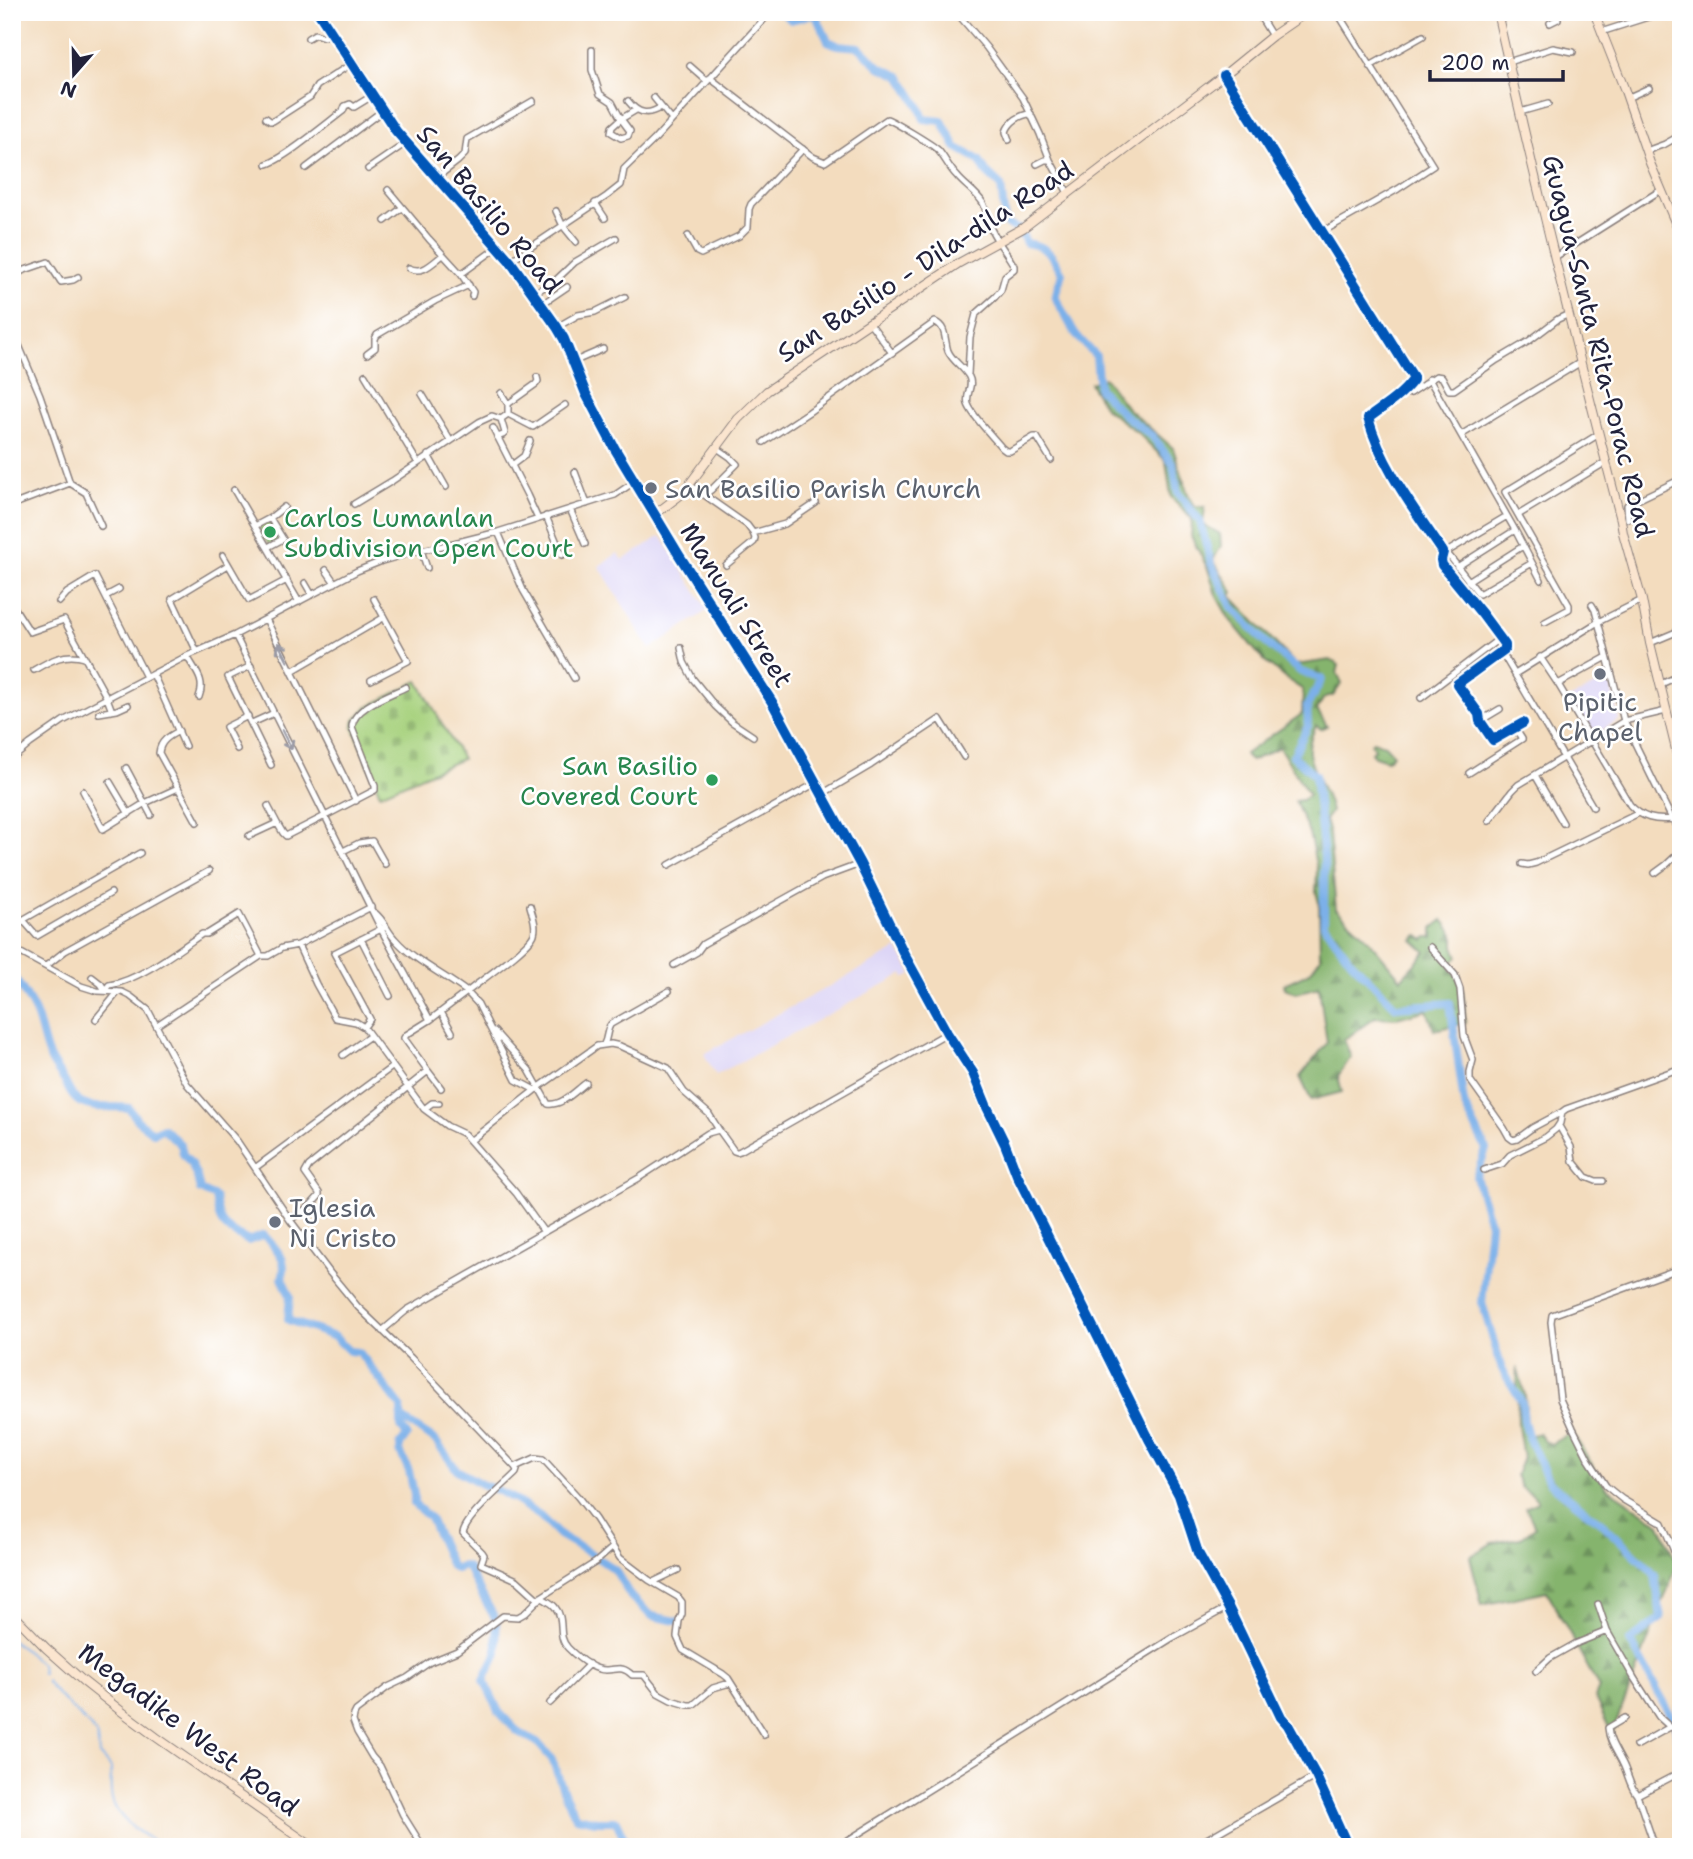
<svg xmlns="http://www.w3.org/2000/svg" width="1693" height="1859" font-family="'Shantell Sans',sans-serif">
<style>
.built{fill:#ddd5f6}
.green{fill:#a7d27e;stroke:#647a5c;stroke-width:2}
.forest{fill:url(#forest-firs);stroke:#546b54;stroke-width:2}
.cemetery{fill:url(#cemetery-stones);stroke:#647a5c;stroke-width:2}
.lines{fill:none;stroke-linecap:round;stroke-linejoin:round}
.stream{stroke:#7cb0e9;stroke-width:2}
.river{stroke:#7cb0e9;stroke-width:8}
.street-casing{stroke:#8a7f7c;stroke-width:8}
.secondary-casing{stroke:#8a7f7c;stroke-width:10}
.street{stroke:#fff;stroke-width:5}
.secondary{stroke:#fbe5cf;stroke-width:8}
.cycleway-casing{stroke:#fff;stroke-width:15}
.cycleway{stroke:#0057b8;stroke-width:10}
.oneway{stroke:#9c9ca7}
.worship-dot{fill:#6b7280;stroke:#fff;stroke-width:2.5}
.leisure-dot{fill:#2e9e5b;stroke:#fff;stroke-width:2.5}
.labels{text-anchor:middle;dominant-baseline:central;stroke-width:5;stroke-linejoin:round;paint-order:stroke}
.street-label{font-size:26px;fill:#22223b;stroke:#fff}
.worship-label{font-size:26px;fill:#5b616d;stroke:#fff;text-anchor:start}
.leisure-label{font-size:26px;fill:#27864d;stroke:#fff;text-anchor:start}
</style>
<defs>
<pattern id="forest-firs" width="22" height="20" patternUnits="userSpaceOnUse" patternTransform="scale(1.75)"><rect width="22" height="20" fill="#85b46d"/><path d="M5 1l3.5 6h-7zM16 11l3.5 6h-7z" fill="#6c925b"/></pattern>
<pattern id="cemetery-stones" width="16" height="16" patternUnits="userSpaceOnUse" patternTransform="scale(1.75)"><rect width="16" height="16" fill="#a7d27e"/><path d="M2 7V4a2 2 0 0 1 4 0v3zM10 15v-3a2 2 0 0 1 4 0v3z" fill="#8fb46e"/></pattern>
</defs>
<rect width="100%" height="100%" fill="#fff"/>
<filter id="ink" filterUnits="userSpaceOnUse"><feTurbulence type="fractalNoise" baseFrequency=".0143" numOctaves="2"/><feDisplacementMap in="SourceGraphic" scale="14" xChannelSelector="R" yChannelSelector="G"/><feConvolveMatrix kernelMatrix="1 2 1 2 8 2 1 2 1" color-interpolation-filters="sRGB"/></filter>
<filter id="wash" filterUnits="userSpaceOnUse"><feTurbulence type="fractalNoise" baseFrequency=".00686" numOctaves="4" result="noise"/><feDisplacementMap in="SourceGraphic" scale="28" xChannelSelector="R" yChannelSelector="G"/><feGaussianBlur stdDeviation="1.57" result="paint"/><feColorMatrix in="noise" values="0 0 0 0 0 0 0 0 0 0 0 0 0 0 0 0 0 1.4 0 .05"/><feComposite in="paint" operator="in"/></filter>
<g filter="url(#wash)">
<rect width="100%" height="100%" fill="#f3dcbe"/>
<path class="built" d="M661 536 708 610 650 649 599 566 618 553 623 560Z
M1610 682 1619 720 1592 736 1569 699 1595 686Z
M898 949 912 974 905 978 903 974 716 1075 704 1054Z"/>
<path class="green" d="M270 520 281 538 269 545 258 526Z"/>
<path class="forest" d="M1105 378 1127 408 1173 448 1188 494 1195 506 1205 507 1203 524 1220 534 1221 546 1213 560 1233 592 1231 596 1296 665 1330 660 1339 665 1337 673 1342 683 1333 696H1328L1323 699 1317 710 1327 726 1321 729 1316 726C1312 734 1308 744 1309 753 1311 771 1328 792 1331 812L1325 820 1329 834 1336 909 1366 937 1401 979 1426 952 1413 940 1418 935 1424 940 1427 937H1433V928L1443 920 1454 934V946L1458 957 1449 965C1465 986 1464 997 1465 1023L1434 1030 1427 1010 1397 1018 1375 1017 1344 1040 1351 1057 1338 1076 1342 1092 1311 1100 1300 1077 1327 1043 1319 987 1296 993 1285 988 1284 984 1310 972 1320 958 1319 903 1316 892 1317 869 1309 833 1295 801 1302 800 1309 795 1279 747 1251 761 1247 758 1245 754 1302 714 1303 690 1288 680 1265 662 1230 620 1216 595 1208 569 1191 536 1192 519 1171 497 1166 461 1138 433 1105 408 1090 383Z
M1373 741 1385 745 1393 754 1387 760 1374 756 1371 752 1374 749 1371 743Z
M1517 1367 1525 1395 1527 1430 1529 1436 1539 1433 1544 1441 1551 1444 1572 1432 1606 1487 1660 1524 1677 1565 1612 1734 1595 1698 1599 1688 1547 1591 1482 1605 1470 1557 1492 1543 1520 1538 1535 1527 1526 1508 1538 1501 1533 1495 1521 1487 1516 1475 1523 1458 1518 1426Z"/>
<path class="cemetery" d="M418 681 462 759 380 794 353 726V722L366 708Z"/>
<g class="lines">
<path class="stream" d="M12 1640 41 1664 42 1674
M46 1681 55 1692 90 1726 97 1736 99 1755 111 1768C111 1780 109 1796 115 1807 125 1825 148 1840 168 1847"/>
<path class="river" d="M781 12 791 20 810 15 816 16 828 41 837 45 859 47 880 67 900 76 919 106 924 119 942 121 956 147 979 160 986 172 1001 186 1005 221 1007 225 1020 230 1026 243C1048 246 1052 255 1062 273L1055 297 1076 335 1096 356 1099 389 1123 414 1152 436 1173 464 1178 493 1200 521 1211 563 1232 607 1266 643 1301 672 1322 679 1307 706 1308 726 1293 756 1315 775 1324 857V925L1352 962 1396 1007 1450 1003 1464 1104 1486 1149 1476 1177 1490 1224 1482 1303 1502 1369 1522 1402 1524 1421 1529 1439 1549 1482 1604 1525 1650 1569 1655 1575 1661 1618 1630 1641 1675 1723 1677 1735
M12 975C21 987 29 999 35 1012 41 1026 43 1041 48 1054 52 1064 59 1072 65 1082 69 1090 73 1099 81 1103 97 1111 113 1105 129 1108L138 1121 154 1133 163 1128 181 1145 183 1154 191 1164 197 1177 200 1190 215 1197C219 1227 223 1227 248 1241L264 1235C276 1250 289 1258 282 1278L290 1296 288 1320 335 1337 349 1351 359 1352 401 1407V1427L407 1435 400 1445V1451L409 1471 414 1494V1504L430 1518 451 1566 456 1569 463 1566C469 1567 471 1572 472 1577L496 1620 497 1653 484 1680 499 1712 518 1732 537 1742 552 1759 565 1795 576 1817 596 1821H616L628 1847
M401 1418 435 1440 457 1470 481 1484 499 1491 515 1500 540 1516 559 1535 590 1553 615 1570 631 1597 652 1616 676 1621
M1678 1748 1681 1765"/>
</g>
</g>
<g filter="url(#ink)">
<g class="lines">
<g class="street-casing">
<path id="street" d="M956 12 986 47 1023 98 1040 134 1050 160 1068 193
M1259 15 1272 36
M1550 23 1558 19 1557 12
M1601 32 1651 16 1661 15 1668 12
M308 38 315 34 324 37 331 33
M592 50V70L600 94 612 102 621 119 612 127 611 132 621 138 628 136 630 131 621 119 636 110
M1508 62 1553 48 1573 52
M690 66 707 81
M1370 66 1423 36
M1224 75 1413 377V380C1401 396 1384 407 1368 418 1382 468 1415 510 1443 552L1441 560 1442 565 1482 614 1505 645V649L1457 684 1479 714 1480 721 1493 740 1523 723
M710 78 813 157 825 162 887 119C893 121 933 145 938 150 945 158 949 168 957 176 965 186 976 192 983 203 987 211 988 221 991 229 997 242 1007 253 1014 266V269L1005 276 1001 290 995 297 976 314 970 337 968 374
M654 98 672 120
M1627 98 1649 88
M628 101C638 114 648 116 661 107
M1520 112 1548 104
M266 118 270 121H273L310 97 317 86 351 64
M1009 140 1006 132C1009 122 1021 114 1031 114
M1646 151 1665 144 1681 135
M267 164C283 160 327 123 343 111L345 106 350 104 354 107 372 96
M1037 164 1045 160H1050
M306 168 382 111
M368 169 406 143
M436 178 458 161 465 154 467 139 533 101
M388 190 429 239 461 274 473 292 472 296
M595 203 605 218
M556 211 563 226 576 242
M385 221 402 208
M475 222 493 205
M1322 232 1398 189 1433 166 1337 12
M688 236 697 252 701 254 739 236 748 227 749 209 751 204 803 149
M1555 257 1661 190
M510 261 607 196 621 185 624 169 655 139 766 17
M409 268C423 275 432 263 443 255
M461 274 498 247
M12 279 22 271 48 262 61 282 73 280 78 277
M534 293 556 280 575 262 616 238
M542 304 567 287
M870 323 892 353
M557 327 578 315 595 312 625 297
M12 329 40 395 70 483 86 493 101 526
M367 354 375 348V339L377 335 435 301 469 285
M573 362 603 349
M365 375 418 463
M1429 379 1515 530 1541 580
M501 393 508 404
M422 394 450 440
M1400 395 1411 393 1436 376 1442 377 1449 390H1454L1497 360 1529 341 1558 319 1569 314
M508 414 533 427 565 405
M493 428 527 495 538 519
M1461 435 1581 362
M497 437 503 435 505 433 501 419 508 414V404L536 384 538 381 537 377
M764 442 809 412 935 322C947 327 944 340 948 351 953 362 964 367 969 377 974 386 965 394 968 404 972 416 994 438 1002 448L1006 451H1010L1034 437H1037L1051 460
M428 455 446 487
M512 465 524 456 530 441
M575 472 587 504
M690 485 747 525 753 533 785 524 816 503
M234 490 299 602
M704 495 711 490 737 464 730 457 717 448
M354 504 392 481 479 422 492 416 501 419
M12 505 70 483
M570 509 585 544
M654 515 781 719 860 864 905 956 947 1033 973 1073 986 1105 1005 1144 1017 1175 1150 1441 1179 1495 1198 1553 1228 1607 1281 1717 1288 1725 1316 1776 1348 1847
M1518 515 1606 462
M546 516 562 555
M1507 516 1450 550 1447 553 1479 594 1532 563
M270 518 284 507
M1628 519 1627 505 1681 479
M255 526 270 518 283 539 268 547
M498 532 523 590 574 678
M421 550 427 568
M223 555 249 600 287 580
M726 565 754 542 755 538 753 533
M1457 567 1515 530
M326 570 335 583
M1468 581 1523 546
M305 583 312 595
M106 596 119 589
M59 602 67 593 95 576 146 677
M12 604 30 632 64 620 107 698 112 711
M1592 605 1595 610 1624 721 1672 819 1681 831
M266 619 356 801
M1545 622 1569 609V605L1505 492 1599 434
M235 635 325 816 375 790V786L352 727C353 707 390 695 406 687
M1650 643 1681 630
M681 648 684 662 693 679 715 706 732 722 753 736
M1501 651 1593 807
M197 652 172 599 228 565
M187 656C195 671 206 680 199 697
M1540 657 1558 684 1630 805C1642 818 1655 821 1672 819
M251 666 228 677 271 765
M34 670C51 660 65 652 85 658
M292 671 383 618
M153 674 185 746
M1515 674 1598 622 1642 600
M371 680 408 661 374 599
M1558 684 1607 657
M1661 684 1681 675
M1421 698 1500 638
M99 713 117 710 128 705
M1480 721 1500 709
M252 723 274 713
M179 731C169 736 160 741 159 753L197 822
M237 749 226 727 248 716
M12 759 30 744 63 721 187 656 235 635 357 571 382 561 421 550 442 546 498 532 608 497 615 495 634 482
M126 768 151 815
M1469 773 1522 739 1515 728
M1535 775 1563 823
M110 782 129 814
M83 791 103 829 145 803 178 788
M822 794 871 765 940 719 964 757
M268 806 277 823
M1489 821 1512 791 1518 785 1624 721 1666 711
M249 836 277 823 283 833 286 836 325 816 381 929 430 1020 406 1035 404 1038 428 1071 309 1166 305 1173 319 1193V1196L310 1206 290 1220
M343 851 359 843 372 841 385 864
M1522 864 1528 865 1536 863 1639 813
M669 865 816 783
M1655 873 1666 865 1681 851
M375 913C384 920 387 931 395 939 414 961 444 974 467 992 480 981 530 947 534 934 537 925 532 914 530 906
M23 920 37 936 111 893
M12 926 140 853
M361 939 390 996
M298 945 316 984 335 1018 356 1022 364 1027 424 1109 447 1126 464 1134 516 1193 544 1232
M1430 947 1455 975 1460 989 1464 1036 1473 1060 1470 1072V1080L1504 1128 1509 1137 1513 1140 1517 1139 1532 1128 1562 1112
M12 948 81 986 97 991 122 992 130 996 148 1010 187 1084 237 1141 290 1220 330 1273 358 1307 411 1358 515 1467
M674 965 697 952 703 944 822 878 860 864
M46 966 65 951 209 871
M92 977 101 984 105 990 109 985C138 981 177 951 202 934H207L239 914 261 956
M441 1012 452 1032
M96 1019 118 992
M430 1020 467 992 478 1004 516 1080 535 1090
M157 1025 261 956H268L282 948 298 945 371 907
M364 1027 370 1019 334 953 383 928
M494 1031 529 1070 548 1104C562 1106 575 1091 586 1083
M604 1044C608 1037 606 1030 611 1024L669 991
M343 1055 370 1036
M428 1071 441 1088
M424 1109 432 1103H439
M1559 1126 1571 1147 1573 1161 1586 1177 1596 1181H1603
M470 1141 535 1090 597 1046 611 1044 620 1046 668 1068 684 1092 709 1114 719 1130
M255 1168 392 1067
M1484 1170 1502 1164 1510 1155 1546 1137 1556 1129 1560 1123 1562 1112 1566 1109 1681 1068
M1681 1268 1552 1315 1551 1322 1560 1399 1573 1428 1589 1460 1606 1486 1622 1499 1662 1523 1681 1567
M382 1331 407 1310 639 1178 708 1133 719 1130 734 1151 737 1152 740 1151 947 1033
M515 1467 535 1458 543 1459 578 1497 595 1519 620 1558 649 1580 678 1597 682 1602V1614L679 1621 677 1637 683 1650 723 1674 728 1678 764 1735
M515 1467 517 1470 516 1473C503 1486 465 1518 463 1533L482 1552 484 1555 481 1564 517 1580 539 1600
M653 1582 678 1570
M541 1597C545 1600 552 1603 555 1607 566 1620 556 1636 568 1648 577 1657 592 1670 606 1670 617 1670 622 1665 632 1675H644L658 1693 671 1700 688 1705H693L713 1688 730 1683
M1598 1604 1607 1631 1634 1678 1659 1717 1670 1727 1674 1728 1679 1741V1754L1681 1756
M1536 1671 1550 1658 1575 1644 1607 1631
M550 1703 589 1664
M1625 1718 1608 1728C1609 1741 1616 1750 1622 1762 1628 1773 1629 1785 1637 1795L1655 1847
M1636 1746 1670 1727
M1637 1795 1681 1772
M423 1847 403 1815 380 1766 372 1757 357 1732 353 1721 354 1715 356 1711 388 1687 407 1678 430 1662 457 1651 503 1616 518 1617 525 1613 541 1597 596 1562 613 1547
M837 1847 1172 1638 1228 1607
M1193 1847 1316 1776"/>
</g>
<g class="secondary-casing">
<path id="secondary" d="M318 12 396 131 480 229 501 250 542 304 564 339 596 414 654 515 683 493 738 419 767 391 959 263 1023 228 1224 75 1272 36 1307 12
M1497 12C1535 182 1577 351 1621 520L1623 533 1642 600 1650 643 1681 770
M1594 12 1624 88 1650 163 1681 236
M12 1613 46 1648 83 1681 121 1711 156 1737 313 1847"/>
</g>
<use href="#street" class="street"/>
<use href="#secondary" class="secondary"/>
<g class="cycleway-casing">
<path id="cycleway" d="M318 12 396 131 510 261 557 327 564 339 586 394 615 449 679 555 772 702 860 864 905 956 947 1033 973 1073 986 1105 1005 1144 1017 1175 1150 1441 1179 1495 1198 1553 1228 1607 1281 1717 1288 1725 1316 1776 1348 1847
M1224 75 1413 377V380C1401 396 1384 407 1368 418 1382 468 1415 510 1443 552L1441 560 1442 565 1482 614 1505 645V649L1457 684 1479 714 1480 721 1493 740 1523 723"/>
</g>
<use href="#cycleway" class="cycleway"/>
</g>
<defs><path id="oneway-shaft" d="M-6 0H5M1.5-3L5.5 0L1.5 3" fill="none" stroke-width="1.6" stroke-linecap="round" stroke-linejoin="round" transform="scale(1.75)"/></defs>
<g class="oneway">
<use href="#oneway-shaft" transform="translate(283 652) rotate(-117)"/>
<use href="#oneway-shaft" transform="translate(287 740) rotate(64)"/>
</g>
</g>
<g class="worship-dot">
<circle cx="651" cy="488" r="7"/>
<circle cx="1600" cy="674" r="7"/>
<circle cx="275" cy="1222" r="7"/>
</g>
<g class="leisure-dot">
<circle cx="270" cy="532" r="7"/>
<circle cx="712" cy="780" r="7"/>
</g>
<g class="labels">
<g class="street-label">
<text transform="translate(490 209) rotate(50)">San Basilio Road</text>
<text transform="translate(925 261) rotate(-33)">San Basilio - Dila-dila Road</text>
<text transform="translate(1599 346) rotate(76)">Guagua-Santa Rita-Porac Road</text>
<text transform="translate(737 605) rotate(58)">Manuali Street</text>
<text transform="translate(189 1729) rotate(37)">Megadike West Road</text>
</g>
<g class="worship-label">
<text x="665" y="488">San Basilio Parish Church</text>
<text x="1600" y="701" text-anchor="middle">Pipitic<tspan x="1600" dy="30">Chapel</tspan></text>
<text x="289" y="1207">Iglesia<tspan x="289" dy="30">Ni Cristo</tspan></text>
</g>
<g class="leisure-label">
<text x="284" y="517">Carlos Lumanlan<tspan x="284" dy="30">Subdivision Open Court</tspan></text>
<text x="698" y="765" text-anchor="end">San Basilio<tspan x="698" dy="30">Covered Court</tspan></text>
</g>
</g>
<rect width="1693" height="1859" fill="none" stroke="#fff" stroke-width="42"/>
<g transform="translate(74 74) rotate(200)" stroke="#ffffff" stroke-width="5" paint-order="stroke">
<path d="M0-5L12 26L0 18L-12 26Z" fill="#22223b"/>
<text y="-10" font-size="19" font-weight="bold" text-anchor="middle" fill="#22223b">N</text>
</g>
<path d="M1430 70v10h133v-10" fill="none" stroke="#22223b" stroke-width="3.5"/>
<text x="1441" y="70" font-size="21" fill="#22223b" stroke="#ffffff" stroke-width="5" paint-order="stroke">200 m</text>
</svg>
